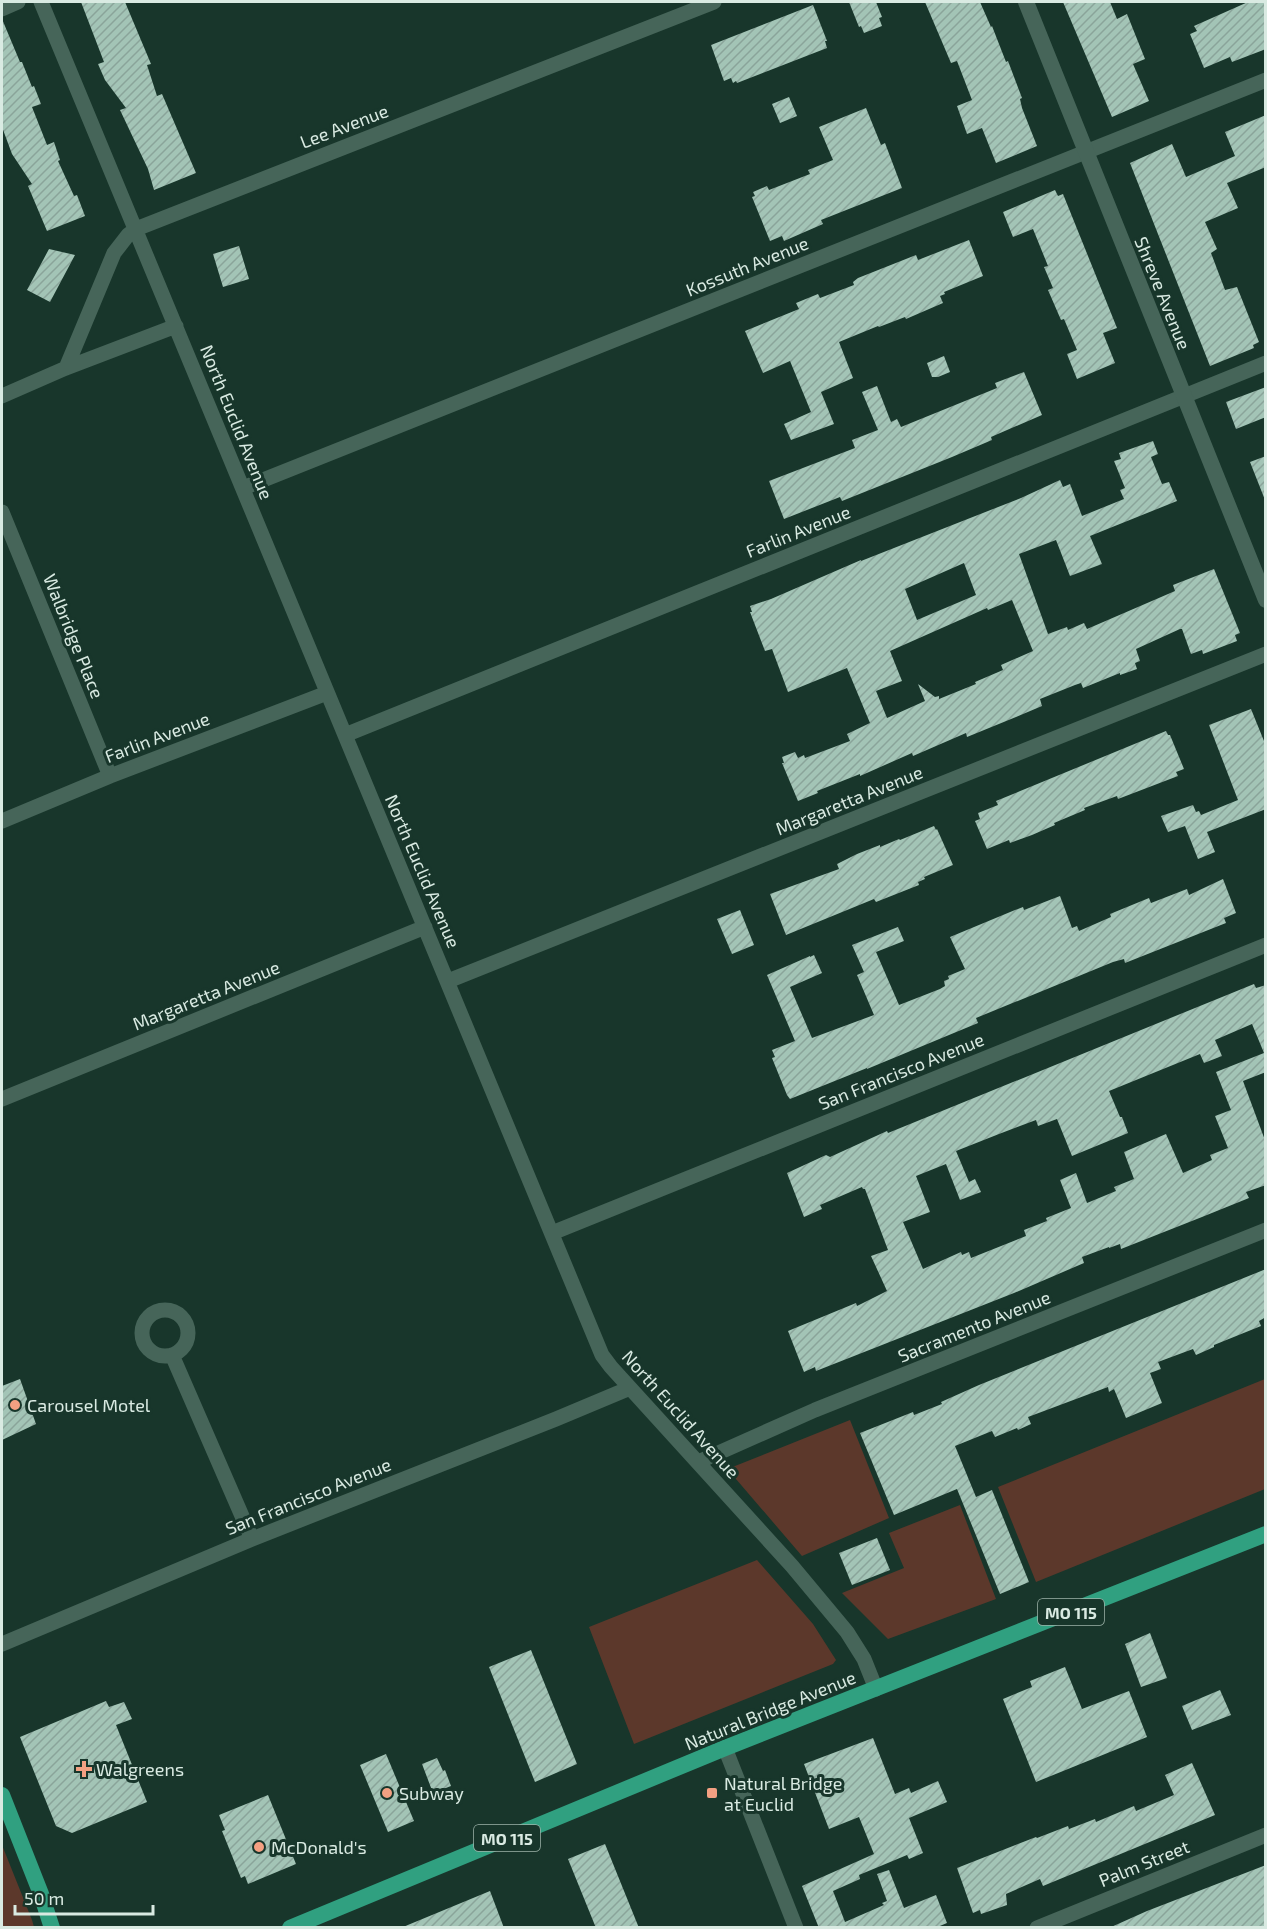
<svg xmlns="http://www.w3.org/2000/svg" width="1267" height="1929" font-family="'Exo 2',sans-serif">
<style>
.grass{fill:#5c382b}
.building{fill:url(#building-hatch);fill-rule:evenodd}
.lines{fill:none;stroke-linecap:round;stroke-linejoin:round}
.minor{stroke:#466559;stroke-width:15}
.tertiary{stroke:#466559;stroke-width:16}
.primary{stroke:#30a080;stroke-width:16}
.poi-dot{fill:#f3a082;stroke:#18362b;stroke-width:2}
.labels{text-anchor:middle;dominant-baseline:central;stroke-width:6;stroke-linejoin:round;paint-order:stroke}
.shield{fill:#18362b;stroke:#9fb4ab;stroke-width:1.5}
.shield-label{font-size:16px;font-weight:bold;fill:#d9eae2}
.street-label{font-size:18px;fill:#d9eae2;stroke:#18362b}
.poi-label{font-size:18px;fill:#d9eae2;stroke:#18362b;text-anchor:start}
</style>
<defs>
<pattern id="building-hatch" width="6" height="6" patternUnits="userSpaceOnUse" patternTransform="scale(1.5)"><rect width="6" height="6" fill="#a3c4b6"/><path d="M-1 1l2-2M0 6l6-6M5 7l2-2" fill="none" stroke="#8aa49a"/></pattern>
</defs>
<rect width="100%" height="100%" fill="#18362b"/>
<path class="grass" d="M1265 1379V1489L1036 1582 998 1487Z
M850 1420 889 1518 802 1556 730 1472V1468Z
M960 1505 996 1599 888 1639 842 1593 904 1568 889 1533Z
M757 1560 813 1624 836 1660 833 1664 634 1744 589 1627Z
M2 1845 32 1920 34 1927H2Z"/>
<path class="building" d="M81 2H125L151 64 147 65 157 96 162 94 196 173 154 190 148 169 120 110 126 108 105 80 98 64 104 62Z
M849 2H876L882 17 879 18 882 26 864 33 861 26 859 27Z
M925 2H980L991 27 992 26 1006 62 1008 61 1022 98 1020 99 1022 108 1037 146 996 163 982 128 967 134 957 106 972 100 957 61 951 63Z
M1063 2H1110L1117 19 1127 14 1145 59 1133 64 1149 101 1112 117Z
M1248 2H1266V49L1232 62 1230 57 1204 68 1190 34 1197 31 1194 26Z
M813 5 827 41H825L827 48 737 83 736 81 733 83 731 78 724 81 711 45Z
M2 19 20 62H22L32 87 34 86 41 104 32 107 47 145 54 142 60 160 58 161 74 196 77 195 85 216 47 231 28 186 32 184 12 154 2 127Z
M789 97 797 116 780 123 772 104Z
M866 108 881 145 885 143 902 188 821 220 823 224 784 241 782 236 770 241 752 197 755 196 753 192 767 186 769 190 810 174 808 170 833 160 819 127Z
M1266 115V167L1227 183 1238 208 1205 222 1217 249 1211 253 1225 290 1237 287 1259 342 1253 345 1254 348 1210 366 1130 163 1172 144 1186 177 1235 156 1225 132Z
M1055 190 1058 196 1063 194 1117 328 1103 333 1115 363 1077 379 1067 354 1077 350 1064 319 1061 320 1048 290 1053 288 1044 267 1048 266 1033 229 1013 237 1003 212Z
M969 240 983 276 944 292 945 294 940 296 943 303 906 319 905 317 879 327 878 326 839 342 853 378 821 392 834 424 791 440 784 424 811 412 790 361 763 373 745 331 799 309 796 303 818 294 820 298 854 285 853 282 858 278 916 255 918 260Z
M239 246 249 279 223 287 213 254Z
M49 249 75 255 50 302 27 290Z
M944 356 950 372 938 377H932L927 363Z
M1024 372 1042 415 991 437 992 440 952 457 842 501 840 497 784 519 769 481 855 448 852 440 878 430 862 392 877 386 891 422 897 419 901 427 997 388 995 383Z
M1266 387V417L1236 429 1226 402Z
M1153 441 1158 454 1151 457 1162 484 1169 482 1177 501 1090 536 1102 564 1070 576 1056 540 1019 554 1048 634 1067 627 1068 630 1084 623 1087 629 1175 591 1173 585 1214 569 1240 633 1235 635 1237 641 1203 654 1202 650 1191 654 1182 629H1180L1136 649 1140 661 1135 663 1137 669 1120 675V673L1083 688 1081 683 1075 685 1040 699 1042 706 1016 717 967 737 966 733 913 756 912 753 860 776V774L817 791 818 793 798 801 782 763H784L782 757 795 752 798 758 804 755 805 758 850 741 847 734 870 723 847 668 788 692 772 649 765 651 750 612H752L750 606 771 599 861 560V561L1021 498 1060 480 1063 487 1070 484 1082 516 1124 499 1120 490 1125 488 1114 461 1121 459 1119 453ZM964 563 976 595 917 620 905 589ZM1012 600 1033 651 1001 665 1003 670 975 682 976 684 939 699V696L935 697 918 684 925 701 887 718 876 691 902 681 890 651 987 608 988 610Z
M1266 456V500H1265L1250 462Z
M1251 709 1266 746V809L1207 832 1215 852 1198 859 1185 826 1168 832 1161 816 1193 805 1196 812 1199 811 1201 815 1238 800 1209 725Z
M1166 731 1168 735H1170L1184 769 1176 772 1178 776 1118 799 1117 796 1084 808 1085 810 1054 823 1055 825 1032 835 1010 843 1009 840 987 849 975 821 980 819 978 813 998 805 996 801Z
M934 826 936 830 937 829 953 865 924 877 925 879 918 882 919 885 876 902 874 899 786 935 770 894 839 869 837 864 857 854 880 845V847L899 839 900 840Z
M1223 879 1236 913 1224 918 1226 923 1125 963 1124 959 1113 962 976 1018 978 1023 867 1069V1068L790 1099 787 1095 772 1058 775 1057 772 1050 795 1041 767 975 810 956V957L814 955 822 973 790 987 812 1038 874 1015 857 975 864 972 852 945 898 927 904 941 876 952 899 1005 940 989 945 986 944 981 949 979 948 976 965 969 950 937 1015 910 1023 907 1024 910 1060 896 1072 928 1077 926 1079 931 1111 917 1110 914 1149 898 1151 903 1187 889 1189 895Z
M740 910 754 945 732 954 717 919Z
M1254 984 1256 988 1266 985V1072L1243 1081 1266 1143V1185L1246 1192 1249 1198 1202 1217 1121 1249 1120 1244 1109 1248V1247L1082 1257 1084 1263 1014 1293 816 1371 815 1367 804 1372 788 1331 856 1303 857 1306 887 1291 871 1256 888 1250 865 1189H863L862 1187 820 1205 822 1209 804 1217 787 1173 826 1155 830 1157 887 1131 888 1133ZM1252 1024 1264 1053 1216 1072 1231 1110 1215 1116 1228 1148 1210 1155 1212 1160 1183 1173 1166 1134 1124 1152 1134 1179 1114 1187 1116 1191 1087 1203 1076 1173 1060 1180 1071 1208 1046 1218 1047 1221 1024 1230 1026 1236 971 1258 969 1252 962 1255 961 1252 923 1269 903 1222 930 1212 916 1176 946 1164 960 1200 981 1192 975 1179 969 1182 956 1151 999 1134 1036 1120 1038 1126 1057 1119 1072 1156 1128 1133 1122 1117H1120L1109 1091 1200 1054 1204 1063 1222 1056 1215 1040Z
M1266 1269V1317L1259 1321 1261 1326 1214 1345V1347L1196 1355 1193 1349 1158 1362 1161 1369 1150 1373 1162 1403 1126 1418 1114 1389 1109 1392 1108 1387 1028 1417 1031 1424 1018 1430 1017 1428 995 1437 992 1431 955 1446 976 1497 992 1490 1029 1582 1000 1594 957 1489 894 1515 860 1433 913 1412 914 1415 942 1404 941 1402 979 1385Z
M20 1379 36 1424 2 1440V1386Z
M877 1538 890 1570 852 1585 839 1553Z
M1150 1633 1167 1678 1141 1687 1125 1644Z
M531 1650 577 1764 535 1782 489 1667Z
M1065 1667 1082 1709 1129 1691 1147 1737 1036 1782 1003 1699 1032 1687 1030 1681Z
M1220 1690 1231 1715 1192 1730 1182 1706Z
M106 1701 109 1707 124 1702 132 1719 116 1725 147 1802 72 1833 56 1826 20 1737Z
M873 1738 895 1794 909 1788 911 1793 938 1781 947 1802 909 1818 923 1853 909 1859 907 1855 859 1875 860 1879 833 1891 845 1922 884 1905 882 1903 887 1901 877 1874 889 1870 904 1908 936 1895 947 1923 935 1928H819L802 1886 874 1854 859 1817 829 1829 804 1764Z
M386 1754 414 1821 388 1832 360 1765Z
M437 1758 443 1771 445 1770 451 1786 433 1793 422 1764Z
M1192 1763 1215 1815 1043 1886 1040 1879 1006 1894 1007 1905 981 1914 980 1910 973 1913 957 1868 1036 1837 1037 1838 1068 1826 1069 1829 1095 1819 1096 1822 1134 1806 1136 1811 1174 1795 1165 1775Z
M268 1795 296 1864 248 1884 245 1876 241 1878 222 1831 225 1830 219 1815Z
M605 1844 639 1928H596L568 1859Z
M1266 1865V1928H1109L1147 1911Z
M490 1891 504 1928H403V1927Z"/>
<g class="lines">
<path class="minor" d="M41 2 602 1355 611 1367 792 1566 847 1632 864 1659 876 1689
M2 9 18 2
M66 368 114 253 128 235 136 229 714 2
M2 396 66 368 176 326
M243 488 1266 80
M2 512 110 776
M345 735 1266 363
M2 821 110 776 327 693
M448 981 1266 654
M2 1099 425 927
M552 1233 1266 945
M142 1333a23 23 0 1 1 46 0a23 23 0 1 1-46 0Z
M172 1355 252 1539
M698 1462 815 1410 1266 1230
M2 1644 252 1539 556 1419 630 1388
M725 1748 796 1928
M1037 1928 1266 1835"/>
<path class="tertiary" d="M1026 2 1266 600"/>
<path class="primary" d="M2 1795 41 1894 52 1928
M290 1928 725 1748 1266 1534"/>
</g>
<g class="poi-dot">
<circle cx="15" cy="1405" r="6"/>
<path d="M81 1760h6v6h6v6h-6v6h-6v-6h-6v-6h6z"/>
<circle cx="387" cy="1793" r="6"/>
<rect x="706" y="1787" width="12" height="12" rx="3"/>
<circle cx="259" cy="1847" r="6"/>
</g>
<g class="labels">
<g class="shield">
<rect x="1038" y="1599" width="66" height="26" rx="4.5"/>
<rect x="474" y="1825" width="66" height="26" rx="4.5"/>
</g>
<g class="shield-label">
<text x="1071" y="1612">MO 115</text>
<text x="507" y="1838">MO 115</text>
</g>
<g class="street-label">
<text transform="translate(344 126) rotate(-21)">Lee Avenue</text>
<text transform="translate(747 266) rotate(-22)">Kossuth Avenue</text>
<text transform="translate(1163 293) rotate(68)">Shreve Avenue</text>
<text transform="translate(237 422) rotate(68)">North Euclid Avenue</text>
<text transform="translate(798 531) rotate(-22)">Farlin Avenue</text>
<text transform="translate(74 636) rotate(68)">Walbridge Place</text>
<text transform="translate(157 737) rotate(-21)">Farlin Avenue</text>
<text transform="translate(849 800) rotate(-22)">Margaretta Avenue</text>
<text transform="translate(423 871) rotate(67)">North Euclid Avenue</text>
<text transform="translate(206 995) rotate(-22)">Margaretta Avenue</text>
<text transform="translate(901 1071) rotate(-22)">San Francisco Avenue</text>
<text transform="translate(974 1326) rotate(-22)">Sacramento Avenue</text>
<text transform="translate(681 1414) rotate(48)">North Euclid Avenue</text>
<text transform="translate(308 1496) rotate(-22)">San Francisco Avenue</text>
<text transform="translate(770 1710) rotate(-22)">Natural Bridge Avenue</text>
<text transform="translate(1144 1863) rotate(-22)">Palm Street</text>
</g>
<g class="poi-label">
<text x="27" y="1405">Carousel Motel</text>
<text x="96" y="1769">Walgreens</text>
<text x="724" y="1783">Natural Bridge<tspan x="724" dy="21">at Euclid</tspan></text>
<text x="399" y="1793">Subway</text>
<text x="271" y="1847">McDonald's</text>
</g>
</g>
<rect width="1267" height="1929" fill="none" stroke="#d9eae2" stroke-width="6"/>
<path d="M15 1905v9h138v-9" fill="none" stroke="#d9eae2" stroke-width="3"/>
<text x="24" y="1905" font-size="18" fill="#d9eae2" stroke="#18362b" stroke-width="4.5" paint-order="stroke">50 m</text>
</svg>
